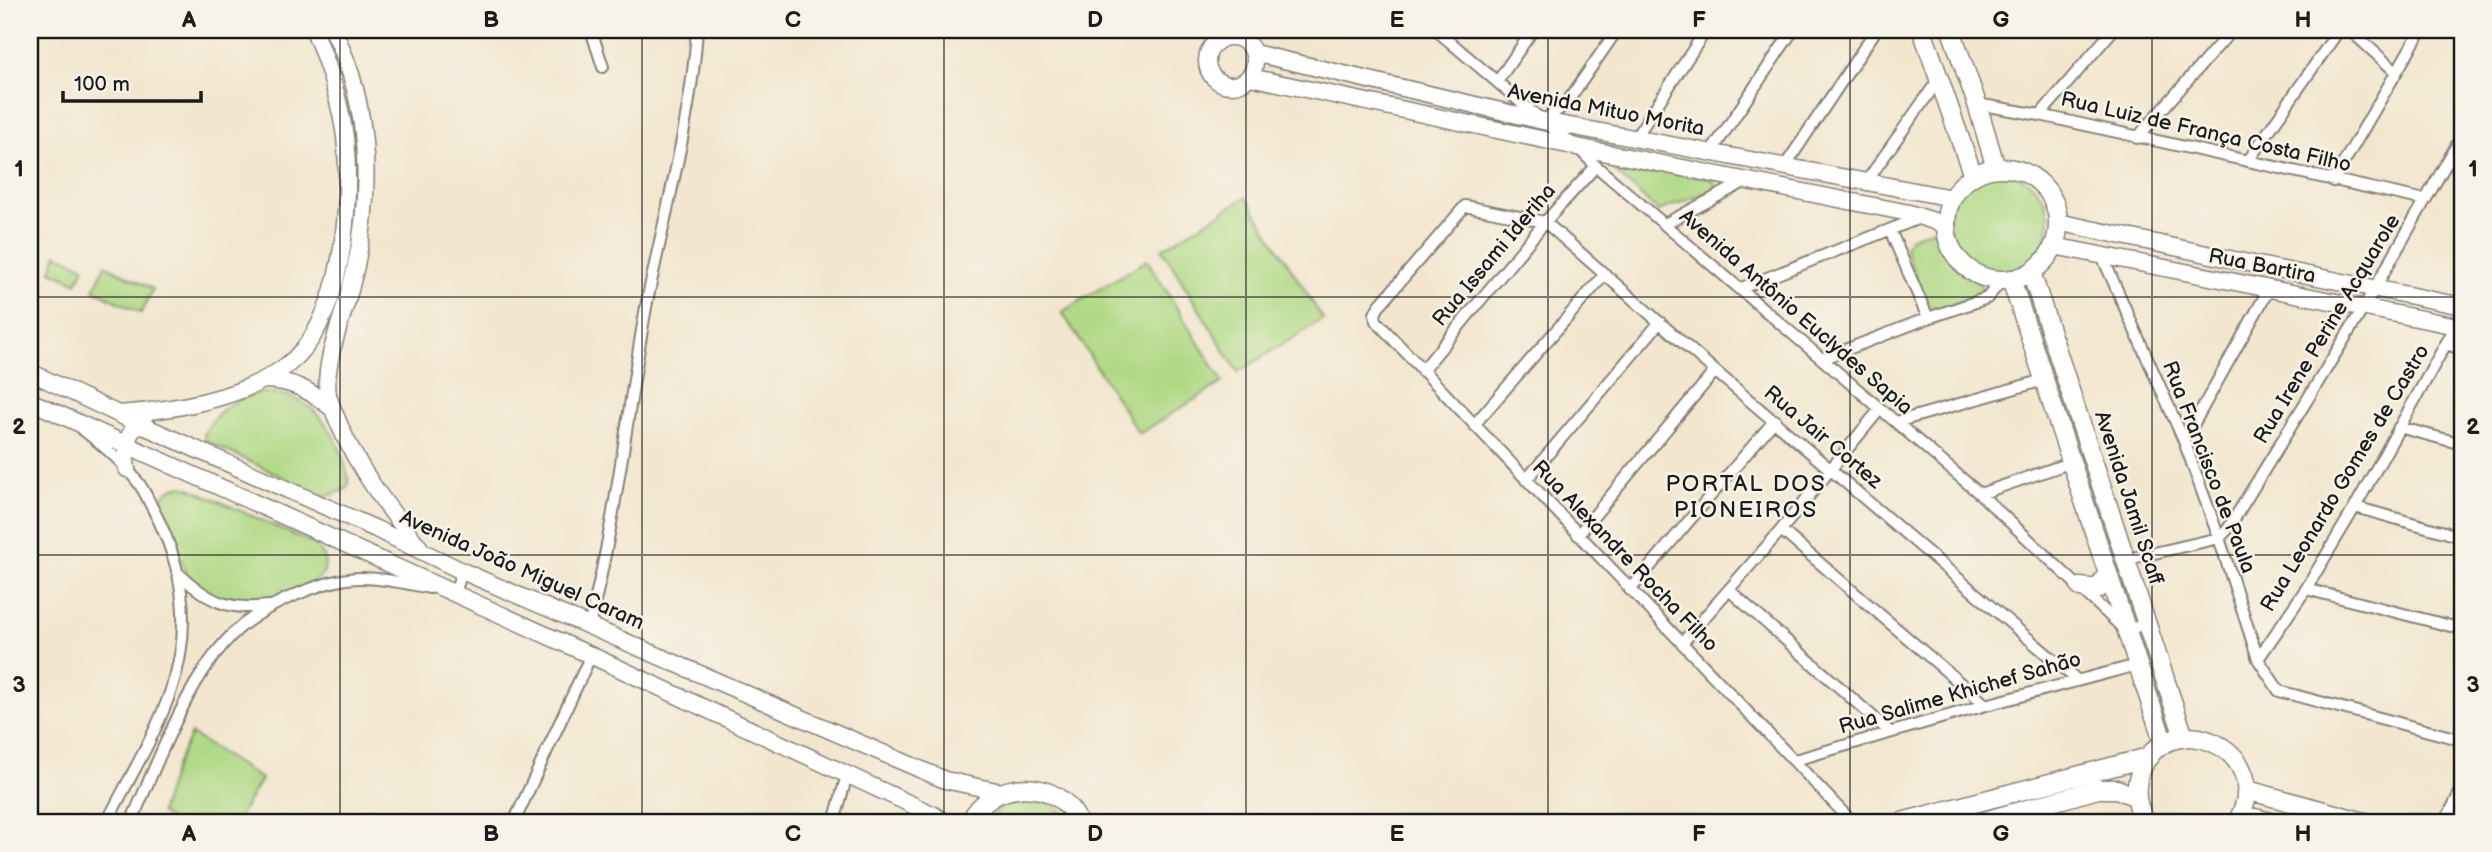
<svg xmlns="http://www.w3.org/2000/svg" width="2492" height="852" font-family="'Balsamiq Sans',sans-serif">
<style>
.green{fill:#b0d985;stroke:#667a50;stroke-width:2}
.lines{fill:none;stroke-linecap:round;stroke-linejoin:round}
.street-casing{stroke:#878175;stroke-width:14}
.secondary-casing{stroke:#878175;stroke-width:19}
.primary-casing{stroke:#878175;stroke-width:21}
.street{stroke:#fff;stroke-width:10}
.secondary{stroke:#fff;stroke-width:16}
.primary{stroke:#fff;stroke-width:18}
.grid{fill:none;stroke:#1c1c1c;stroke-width:2;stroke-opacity:0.55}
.labels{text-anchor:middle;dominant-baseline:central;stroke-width:5;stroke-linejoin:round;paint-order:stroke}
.street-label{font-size:21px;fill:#1c1c1c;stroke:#f7f3e8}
.neighbourhood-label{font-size:23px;letter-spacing:2px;fill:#1c1c1c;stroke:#f7f3e8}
.neatline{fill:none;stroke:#1c1c1c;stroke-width:2.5}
.grid-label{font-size:23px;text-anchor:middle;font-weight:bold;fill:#1c1c1c}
</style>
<rect width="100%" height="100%" fill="#f7f3e8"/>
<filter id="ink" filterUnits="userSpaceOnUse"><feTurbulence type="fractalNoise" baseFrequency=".0143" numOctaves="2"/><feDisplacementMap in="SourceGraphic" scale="14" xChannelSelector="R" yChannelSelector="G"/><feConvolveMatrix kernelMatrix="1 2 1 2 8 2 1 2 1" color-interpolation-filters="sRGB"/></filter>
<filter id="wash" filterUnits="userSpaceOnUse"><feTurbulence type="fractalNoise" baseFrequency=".00686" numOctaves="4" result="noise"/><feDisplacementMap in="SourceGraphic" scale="28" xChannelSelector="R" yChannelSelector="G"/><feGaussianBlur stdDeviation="1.57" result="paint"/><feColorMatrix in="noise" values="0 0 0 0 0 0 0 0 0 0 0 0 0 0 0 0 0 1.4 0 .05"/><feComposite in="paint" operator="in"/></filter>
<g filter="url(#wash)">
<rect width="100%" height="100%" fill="#f2e6ce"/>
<path class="green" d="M1616 160 1712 179 1715 183 1714 190 1658 211 1611 168Z
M1949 222a50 50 0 1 1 100 0a50 50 0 1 1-100 0Z
M1246 197 1323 319 1238 372 1162 249Z
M1933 229 1943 234 1955 262 1981 285 1982 289 1980 295C1965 300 1941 313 1926 305L1905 248 1909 238Z
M57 254 84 267 77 283 51 271Z
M1147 260 1223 382 1139 434 1062 312Z
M105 265 153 289 141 313 94 290Z
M259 393C313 389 341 435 349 483L345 490 328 496 317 493 206 441 204 434C218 409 231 401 259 393Z
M181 486 190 488 316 545 325 558 324 573 313 583 263 603 253 605 216 599 186 573 159 508C161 495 168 489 181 486Z
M191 734 261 779 236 822H174L160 813 176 765Z
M1023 796C1045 795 1059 807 1072 822H987L1002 806Z"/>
</g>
<g filter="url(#ink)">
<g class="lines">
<g class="street-casing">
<path id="street" d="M591 30 603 67
M1436 30 1543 121 1577 147 1596 166 1980 494 2125 630 2147 624
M2350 30 2396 72
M1497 82 1533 30
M1977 104 2040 115 2425 200
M2040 115 2113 30
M1543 121 1566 104 1617 30
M1636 137 1706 30
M2137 138 2232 30
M1711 152 1793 30
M2248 161 2339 30
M1785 166 1876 30
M2333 181 2421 30
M1866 182 1939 79
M1665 224 1746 181
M1890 230 1928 318
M2102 256 2184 441 2219 538 2258 659 2279 691 2462 740
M1739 289 1922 217
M2446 344 2462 349
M1822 359 1928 318 1987 298 2002 280
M1422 371 1545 222 1596 166
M1896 422 2044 380
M1474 425 1605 274
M2399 427 2462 444
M83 430C103 445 122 461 137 481 144 489 148 500 153 509 185 569 193 629 170 693 154 738 128 780 107 822
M2184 441 2269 289
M1526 480 1660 322
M1980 494 2072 462
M2355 507 2462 537
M1781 530 1986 705
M1578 535 1715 371
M2124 560 2219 538 2228 529 2364 307 2462 136
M178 573C208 601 227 611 269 606
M2306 589 2462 629
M1630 590 1775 420
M1729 590 1890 732
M446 592 451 593 457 587 462 571
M589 626C616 521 627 413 646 307 664 215 691 123 697 30
M1682 643 1781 530 1880 409
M2258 659 2306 589 2355 507 2462 315
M1795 760 1986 705 2137 665
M131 822C159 761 191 666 244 624 261 611 280 601 300 593 320 585 340 578 362 578 385 578 408 584 430 588
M514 822 591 655
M834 822 847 775
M1852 822 1376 321 1375 314 1379 306 1465 206 1545 222 1715 371 2077 680
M2445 822 2462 789"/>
</g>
<g class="secondary-casing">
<path id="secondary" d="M333 30C373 109 373 206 350 290 342 319 323 365 328 394 330 404 335 414 339 424 359 471 389 509 420 548
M1207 61a24 24 0 1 1 48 0a24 24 0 1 1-48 0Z
M1254 53 1543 121 1952 198
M1250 77 1577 147 1909 213 1946 225
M2058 222 2258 265 2462 306
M2054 246 2462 327
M30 372 137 423 376 529 462 571 945 780 1001 792
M264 380C292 380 311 391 333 409
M30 401 601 660 934 815 943 822
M119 414C173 410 242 399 286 366 344 323 352 203 345 137 340 100 328 64 314 30
M127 469C123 447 127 432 144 417"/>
</g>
<g class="primary-casing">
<path id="primary" d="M1922 30 1973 176
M1951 30 1977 104 1996 168
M1946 224a56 56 0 1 1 112 0a56 56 0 1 1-112 0Z
M2031 272 2184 737
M2011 279 2164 744
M2080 587 2098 589 2108 573
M2247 790 2364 822
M2242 815 2271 822
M970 822C991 778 1059 776 1078 822
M1902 822 2149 757
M1981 822 2098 789H2117L2136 797
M2146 822C2137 808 2134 792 2139 776 2162 700 2280 747 2237 822"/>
</g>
<use href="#street" class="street"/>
<use href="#secondary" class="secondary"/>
<use href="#primary" class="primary"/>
</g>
</g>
<path class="grid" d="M340 30V822M642 30V822M944 30V822M1246 30V822M1548 30V822M1850 30V822M2152 30V822M30 297H2462M30 555H2462"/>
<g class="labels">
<g class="street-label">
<text transform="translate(1606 110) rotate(11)">Avenida Mituo Morita</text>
<text transform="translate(2206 132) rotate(13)">Rua Luiz de França Costa Filho</text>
<text transform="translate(1494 255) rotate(-50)">Rua Issami Ideriha</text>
<text transform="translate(2262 266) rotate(11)">Rua Bartira</text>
<text transform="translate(1796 312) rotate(41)">Avenida Antônio Euclydes Sapia</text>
<text transform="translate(2327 329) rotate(-59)">Rua Irene Perine Acquarole</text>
<text transform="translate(1823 437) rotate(40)">Rua Jair Cortez</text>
<text transform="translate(2209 467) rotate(69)">Rua Francisco de Paula</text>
<text transform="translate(2345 478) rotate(-59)">Rua Leonardo Gomes de Castro</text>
<text transform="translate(2129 498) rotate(72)">Avenida Jamil Scaff</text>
<text transform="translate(1625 556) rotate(46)">Rua Alexandre Rocha Filho</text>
<text transform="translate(522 570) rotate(24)">Avenida João Miguel Caram</text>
<text transform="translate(1960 693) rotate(-16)">Rua Salime Khichef Sahão</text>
</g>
<g class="neighbourhood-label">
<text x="1746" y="484">PORTAL DOS<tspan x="1746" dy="26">PIONEIROS</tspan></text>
</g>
</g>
<rect width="2492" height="852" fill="none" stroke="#f7f3e8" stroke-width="77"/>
<path d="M63 91v10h138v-10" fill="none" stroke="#1c1c1c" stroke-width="3.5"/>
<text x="74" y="91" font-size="21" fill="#1c1c1c" stroke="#f7f3e8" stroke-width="5" paint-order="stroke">100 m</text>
<rect x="38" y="38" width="2416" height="776" class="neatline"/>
<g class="grid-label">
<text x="189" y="27">A</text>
<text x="491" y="27">B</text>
<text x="793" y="27">C</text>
<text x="1095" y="27">D</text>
<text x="1397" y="27">E</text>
<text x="1699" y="27">F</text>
<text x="2001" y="27">G</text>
<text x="2303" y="27">H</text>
<text x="19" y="176">1</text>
<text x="2473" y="176">1</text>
<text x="19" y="434">2</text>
<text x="2473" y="434">2</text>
<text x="19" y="692">3</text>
<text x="2473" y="692">3</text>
<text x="189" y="841">A</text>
<text x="491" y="841">B</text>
<text x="793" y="841">C</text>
<text x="1095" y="841">D</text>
<text x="1397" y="841">E</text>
<text x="1699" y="841">F</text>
<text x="2001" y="841">G</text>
<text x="2303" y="841">H</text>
</g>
</svg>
